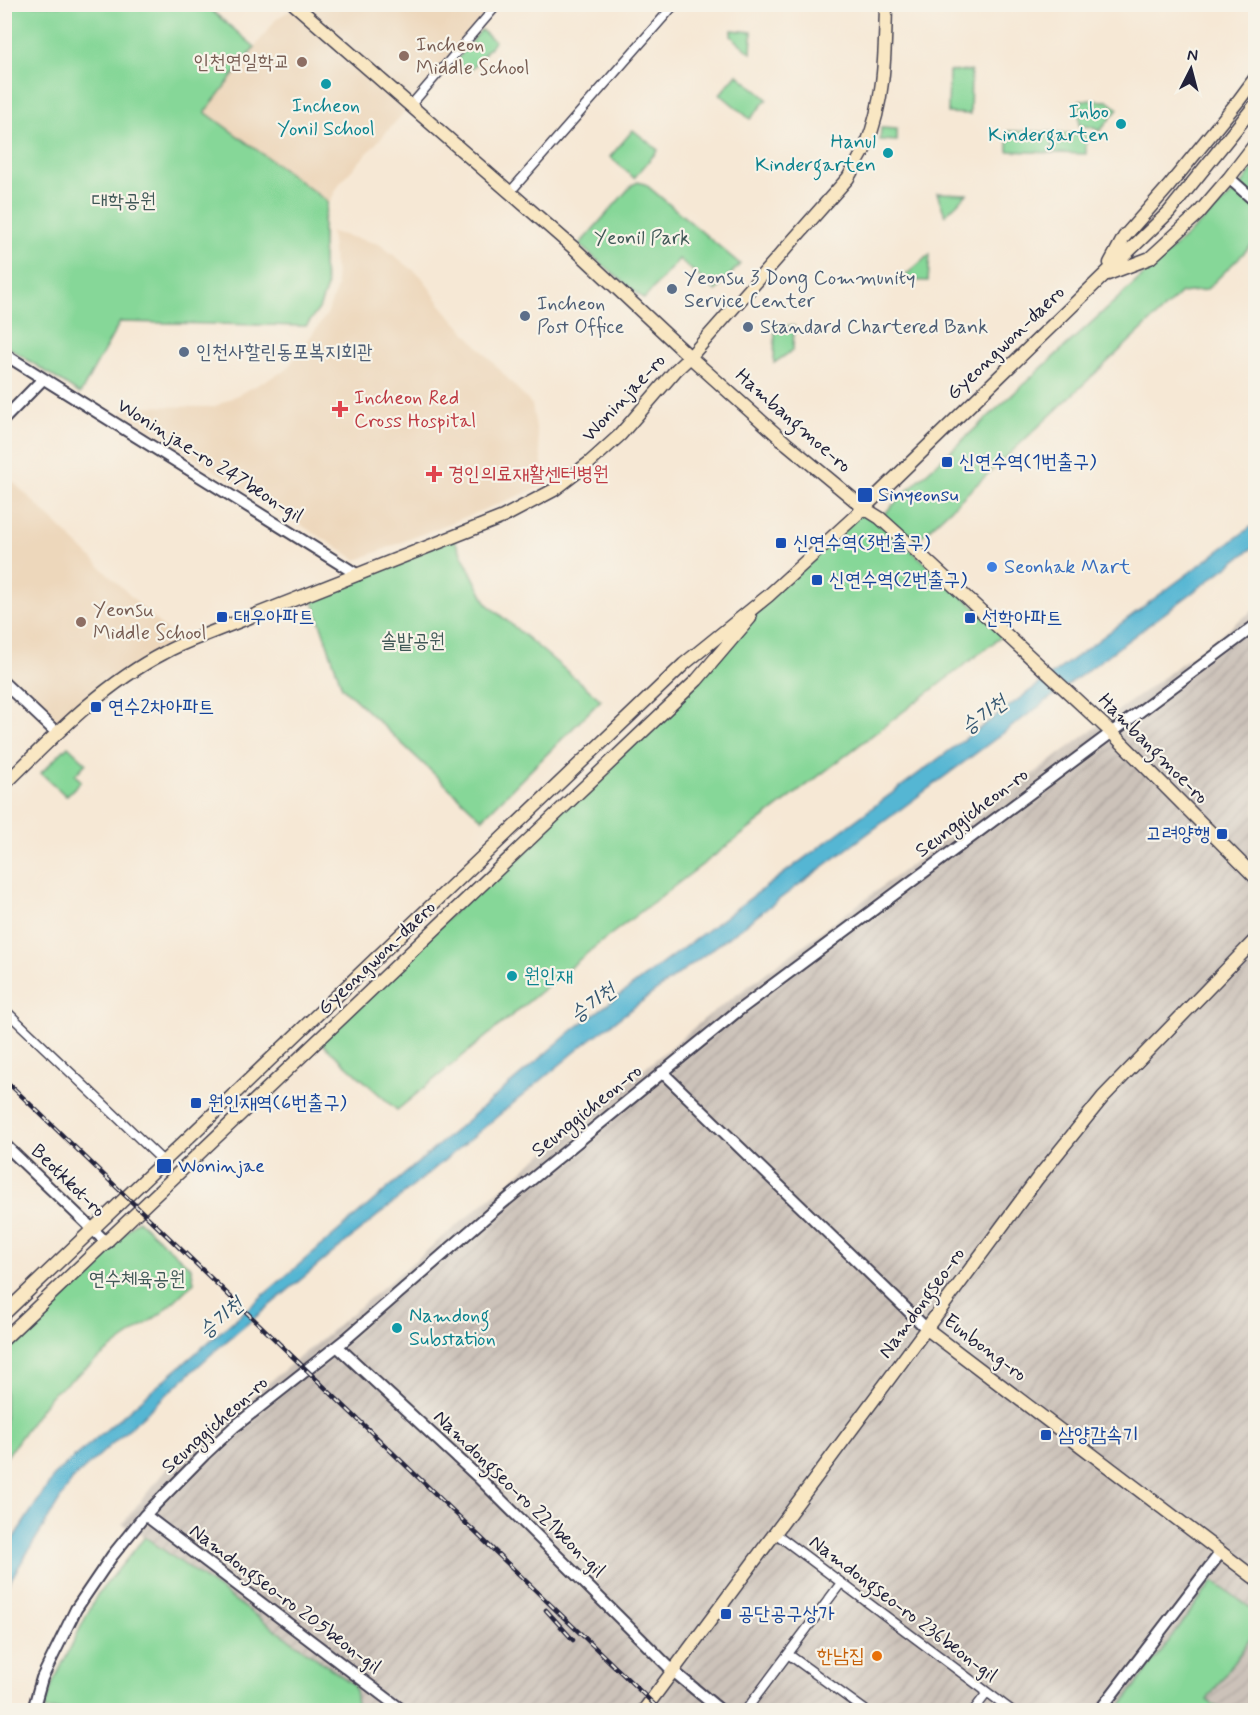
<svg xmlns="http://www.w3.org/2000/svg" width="1260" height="1715" font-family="Mynerve,'Poor Story',sans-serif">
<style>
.built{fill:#edd7bb}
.industrial{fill:url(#industrial-furrows)}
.railway{fill:#ccc2b9}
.green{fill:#86d798;stroke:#547c6a;stroke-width:1.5}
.water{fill:#55b6d3;stroke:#3c6c87;stroke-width:1.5}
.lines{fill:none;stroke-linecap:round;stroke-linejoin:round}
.minor-casing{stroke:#424052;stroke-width:11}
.tertiary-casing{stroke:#424052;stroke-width:14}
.secondary-casing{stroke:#424052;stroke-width:15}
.minor{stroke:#fff;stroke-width:8}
.tertiary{stroke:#fff;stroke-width:10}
.secondary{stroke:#f9e7c3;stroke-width:12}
.rail-casing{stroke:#22223b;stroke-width:4.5}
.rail{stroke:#f7f3e8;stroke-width:2;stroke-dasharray:7;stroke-linecap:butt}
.education-dot{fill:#8d6e63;stroke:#f7f3e8;stroke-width:2}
.culture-dot{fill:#0f9aa8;stroke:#f7f3e8;stroke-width:2}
.service-dot{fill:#5c6f8a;stroke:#f7f3e8;stroke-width:2}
.health-dot{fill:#e0444e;stroke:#f7f3e8;stroke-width:2}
.transit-dot{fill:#1a4fb4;stroke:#f7f3e8;stroke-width:2}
.shop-dot{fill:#3f7fe0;stroke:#f7f3e8;stroke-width:2}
.food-dot{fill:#e8710a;stroke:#f7f3e8;stroke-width:2}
.labels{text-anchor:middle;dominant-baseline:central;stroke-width:4.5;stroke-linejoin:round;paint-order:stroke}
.education-label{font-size:20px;fill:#785e54;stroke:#f7f3e8;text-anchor:start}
.culture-label{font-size:20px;fill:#0d838f;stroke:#f7f3e8;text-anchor:end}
.park-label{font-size:20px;fill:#405857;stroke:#f7f3e8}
.service-label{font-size:20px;fill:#4e5e75;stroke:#f7f3e8;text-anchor:start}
.street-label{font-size:20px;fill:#22223b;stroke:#f7f3e8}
.health-label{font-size:20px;fill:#be3a42;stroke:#f7f3e8;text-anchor:start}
.transit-label{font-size:20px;fill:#164399;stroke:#f7f3e8;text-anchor:start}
.shop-label{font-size:20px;fill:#366cbe;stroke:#f7f3e8;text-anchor:start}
.food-label{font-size:20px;fill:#c56008;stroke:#f7f3e8;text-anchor:end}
.water-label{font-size:21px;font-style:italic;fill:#345670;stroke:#f7f3e8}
</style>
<defs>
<pattern id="industrial-furrows" width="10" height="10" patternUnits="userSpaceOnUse" patternTransform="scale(1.5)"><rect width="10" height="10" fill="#ccc2b9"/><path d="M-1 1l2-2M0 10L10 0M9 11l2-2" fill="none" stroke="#afa6a0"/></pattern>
</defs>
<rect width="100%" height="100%" fill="#f7f3e8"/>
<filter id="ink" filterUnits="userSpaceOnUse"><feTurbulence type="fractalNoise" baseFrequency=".0167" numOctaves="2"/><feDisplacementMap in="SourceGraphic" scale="12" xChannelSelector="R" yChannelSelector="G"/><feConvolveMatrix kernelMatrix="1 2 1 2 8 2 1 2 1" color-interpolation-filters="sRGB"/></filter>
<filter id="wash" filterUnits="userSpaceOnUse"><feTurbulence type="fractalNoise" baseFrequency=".008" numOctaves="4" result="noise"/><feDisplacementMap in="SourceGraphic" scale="24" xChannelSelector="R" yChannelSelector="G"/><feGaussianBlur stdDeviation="1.35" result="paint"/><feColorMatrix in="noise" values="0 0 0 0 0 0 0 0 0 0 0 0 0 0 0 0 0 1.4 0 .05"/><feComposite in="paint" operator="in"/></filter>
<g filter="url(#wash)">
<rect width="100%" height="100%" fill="#f6e8d5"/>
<path class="built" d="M294 5H498L411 105 340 183 329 203 205 112 277 18 297 7Z
M331 232 379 244 421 276 444 309 532 405 546 485 357 560 122 413 126 406 214 407 286 370 327 314 337 287Z
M4 473 181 645 164 653 57 733 5 683Z"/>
<path class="industrial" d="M1255 609V1710H358L354 1685 145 1537 122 1524 168 1467 704 1019Z"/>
<path class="railway" d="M678 1693 698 1710H663Z"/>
<path class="green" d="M4 5H205L255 47 205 112 328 202 323 222V267L327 287 319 309 306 326 120 322 80 394 5 345Z
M481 30 495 41 468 73 455 62Z
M732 30 752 32 751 53 731 36Z
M949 71H971L970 114 948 113Z
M737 74 767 99 750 119 720 94Z
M1080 100 1108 101 1118 109 1100 131 1091 127 1079 125Z
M881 128 897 129V141L880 140Z
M633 130 658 150 634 178 610 157Z
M1008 131 1053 132 1052 153 1008 151Z
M1055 133 1086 134V154L1054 153Z
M1255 166V242L1206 290 1181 293 911 546 880 518 909 489 1240 187Z
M638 182 645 184 740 264 716 291 679 259 644 299 579 245 632 185Z
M937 193 967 194 945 215Z
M930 254 928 281 900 280Z
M775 326H794L793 350 774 363Z
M864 508 1005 634 597 945 397 1110 319 1041 697 680 768 596Z
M453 537 487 604 601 700 482 819 342 687 310 593Z
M68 746 86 763 75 775 81 781 66 796 41 773Z
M138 1220 191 1268 194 1282 163 1312 120 1342 50 1396 5 1459V1346Z
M145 1537 354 1685 358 1710H44L53 1682 97 1595Z
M1213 1581 1255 1611V1632L1207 1700 1221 1710H1118Z"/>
<path class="water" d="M1255 524V546L587 1042 217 1349 72 1480 5 1589V1551L56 1473 574 1029Z"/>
</g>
<g filter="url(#ink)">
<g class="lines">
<g class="minor-casing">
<path id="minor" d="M411 105 498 4
M510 192 675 4
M4 1009 163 1161
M775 1533 1011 1710
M788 1654 865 1710
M746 1710 841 1583
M974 1710 987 1693"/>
</g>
<g class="tertiary-casing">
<path id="tertiary" d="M1229 178 1256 202
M4 354 358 575
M4 419 43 379
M4 683 57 733
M662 1072 927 1329
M4 1144 107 1243
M337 1346 477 1476 673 1671 720 1710
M145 1515 402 1710
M33 1710 42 1678 76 1609 112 1556 145 1515 204 1455 234 1427 346 1339 493 1211 739 1010 1256 625
M1100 1710 1221 1552"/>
</g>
<g class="secondary-casing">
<path id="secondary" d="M294 4 575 249 690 357 787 444 864 508 880 518 911 546 1111 732 1256 878
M1110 263 1124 237 1168 187 1239 100 1256 77
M1108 274 1150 258 1198 214 1229 178 1256 143
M4 785C53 737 102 685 164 653 176 646 189 641 202 636L503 517 554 490 589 463 620 435 676 370 690 357 848 178C854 167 861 157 866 146 885 101 885 52 886 4
M4 1314 684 664 768 596 864 508 1169 212 1256 104
M927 1329 1256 1579
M4 1339 697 680 750 618
M644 1710 1037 1179 1103 1097 1256 939"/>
</g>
<use href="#minor" class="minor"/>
<use href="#tertiary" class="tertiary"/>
<use href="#secondary" class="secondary"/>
<g class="rail-casing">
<path id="rail" d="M4 1079 660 1710
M546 1610 573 1640"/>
</g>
<use href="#rail" class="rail"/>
</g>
</g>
<g class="education-dot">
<circle cx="404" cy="56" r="6"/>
<circle cx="302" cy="62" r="6"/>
<circle cx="81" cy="622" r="6"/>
</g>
<g class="culture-dot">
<circle cx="326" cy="84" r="6"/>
<circle cx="1121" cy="124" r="6"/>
<circle cx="888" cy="153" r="6"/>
<circle cx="512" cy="976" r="6"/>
<circle cx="397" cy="1328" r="6"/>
</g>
<g class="service-dot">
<circle cx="672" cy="289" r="6"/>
<circle cx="525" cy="316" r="6"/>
<circle cx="748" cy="327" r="6"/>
<circle cx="184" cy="352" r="6"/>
</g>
<g class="health-dot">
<path d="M337 400h6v6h6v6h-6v6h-6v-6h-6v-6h6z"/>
<path d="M431 465h6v6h6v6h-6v6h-6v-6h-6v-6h6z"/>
</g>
<g class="transit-dot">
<rect x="941" y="456" width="12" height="12" rx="3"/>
<rect x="857" y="487" width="16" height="16" rx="3"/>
<rect x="775" y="537" width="12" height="12" rx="3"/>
<rect x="811" y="574" width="12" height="12" rx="3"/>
<rect x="216" y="611" width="12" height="12" rx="3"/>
<rect x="964" y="612" width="12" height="12" rx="3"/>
<rect x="90" y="701" width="12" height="12" rx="3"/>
<rect x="1216" y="828" width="12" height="12" rx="3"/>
<rect x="190" y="1097" width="12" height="12" rx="3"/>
<rect x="156" y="1158" width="16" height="16" rx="3"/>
<rect x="1040" y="1429" width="12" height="12" rx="3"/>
<rect x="720" y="1608" width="12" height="12" rx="3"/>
</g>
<circle class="shop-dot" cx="992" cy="567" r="6"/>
<circle class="food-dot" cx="877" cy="1656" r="6"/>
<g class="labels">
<g class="education-label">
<text x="416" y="45">Incheon<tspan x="416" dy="23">Middle School</tspan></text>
<text x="290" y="62" text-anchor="end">인천연일학교</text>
<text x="93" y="610">Yeonsu<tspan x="93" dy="23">Middle School</tspan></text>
</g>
<g class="culture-label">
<text x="326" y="106" text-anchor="middle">Incheon<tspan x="326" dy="23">Yonil School</tspan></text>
<text x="1109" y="112">Inbo<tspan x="1109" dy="23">Kindergarten</tspan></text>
<text x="876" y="142">Hanul<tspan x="876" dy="23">Kindergarten</tspan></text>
<text x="524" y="976" text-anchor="start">원인재</text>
<text x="409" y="1316" text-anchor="start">Namdong<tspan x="409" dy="23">Substation</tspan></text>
</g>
<g class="park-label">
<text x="124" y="201">대학공원</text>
<text x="642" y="238">Yeonil Park</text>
<text x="413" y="641">솔밭공원</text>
<text x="137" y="1279">연수체육공원</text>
</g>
<g class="service-label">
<text x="684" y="278">Yeonsu 3 Dong Community<tspan x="684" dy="23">Service Center</tspan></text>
<text x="537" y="304">Incheon<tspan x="537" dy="23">Post Office</tspan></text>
<text x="760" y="327">Standard Chartered Bank</text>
<text x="196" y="352">인천사할린동포복지회관</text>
</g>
<g class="street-label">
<text transform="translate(1006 343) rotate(-44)">Gyeongwon-daero</text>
<text transform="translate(624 398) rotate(-47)">Woninjae-ro</text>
<text transform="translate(793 421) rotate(41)">Hambangmoe-ro</text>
<text transform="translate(210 461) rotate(32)">Woninjae-ro 247beon-gil</text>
<text transform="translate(1153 749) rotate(45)">Hambangmoe-ro</text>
<text transform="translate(972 813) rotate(-37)">Seunggicheon-ro</text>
<text transform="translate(377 958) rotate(-44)">Gyeongwon-daero</text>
<text transform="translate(587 1111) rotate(-39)">Seunggicheon-ro</text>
<text transform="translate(68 1181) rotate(44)">Beotkkot-ro</text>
<text transform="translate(922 1303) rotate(-54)">Namdongseo-ro</text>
<text transform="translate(985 1348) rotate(37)">Eunbong-ro</text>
<text transform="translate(215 1425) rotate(-42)">Seunggicheon-ro</text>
<text transform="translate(519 1494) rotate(44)">Namdongseo-ro 221beon-gil</text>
<text transform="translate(285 1599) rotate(37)">Namdongseo-ro 205beon-gil</text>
<text transform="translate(903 1609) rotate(37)">Namdongseo-ro 236beon-gil</text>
</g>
<g class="health-label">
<text x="354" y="398">Incheon Red<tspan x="354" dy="23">Cross Hospital</tspan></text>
<text x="448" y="474">경인의료재활센터병원</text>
</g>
<g class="transit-label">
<text x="959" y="462">신연수역(1번출구)</text>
<text x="878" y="495">Sinyeonsu</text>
<text x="793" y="543">신연수역(3번출구)</text>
<text x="829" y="580">신연수역(2번출구)</text>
<text x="234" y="617">대우아파트</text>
<text x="982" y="618">선학아파트</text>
<text x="108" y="707">연수2차아파트</text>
<text x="1210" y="834" text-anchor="end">고려양행</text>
<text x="208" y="1103">원인재역(6번출구)</text>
<text x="178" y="1166">Woninjae</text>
<text x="1058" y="1435">삼양감속기</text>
<text x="738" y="1614">공단공구상가</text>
</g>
<g class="shop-label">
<text x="1004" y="567">Seonhak Mart</text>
</g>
<g class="food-label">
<text x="865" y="1656">한남집</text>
</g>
<g class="water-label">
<text transform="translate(984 715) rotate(-36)">승기천</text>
<text transform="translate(593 1003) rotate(-36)">승기천</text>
<text transform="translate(221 1318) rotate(-40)">승기천</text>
</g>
</g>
<rect width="1260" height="1715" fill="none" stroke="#f7f3e8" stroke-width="24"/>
<g transform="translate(1191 69) rotate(6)" stroke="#f7f3e8" stroke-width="4.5" paint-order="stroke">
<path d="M0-4.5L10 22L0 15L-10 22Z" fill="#22223b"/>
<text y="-9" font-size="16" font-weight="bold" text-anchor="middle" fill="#22223b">N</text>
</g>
</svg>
